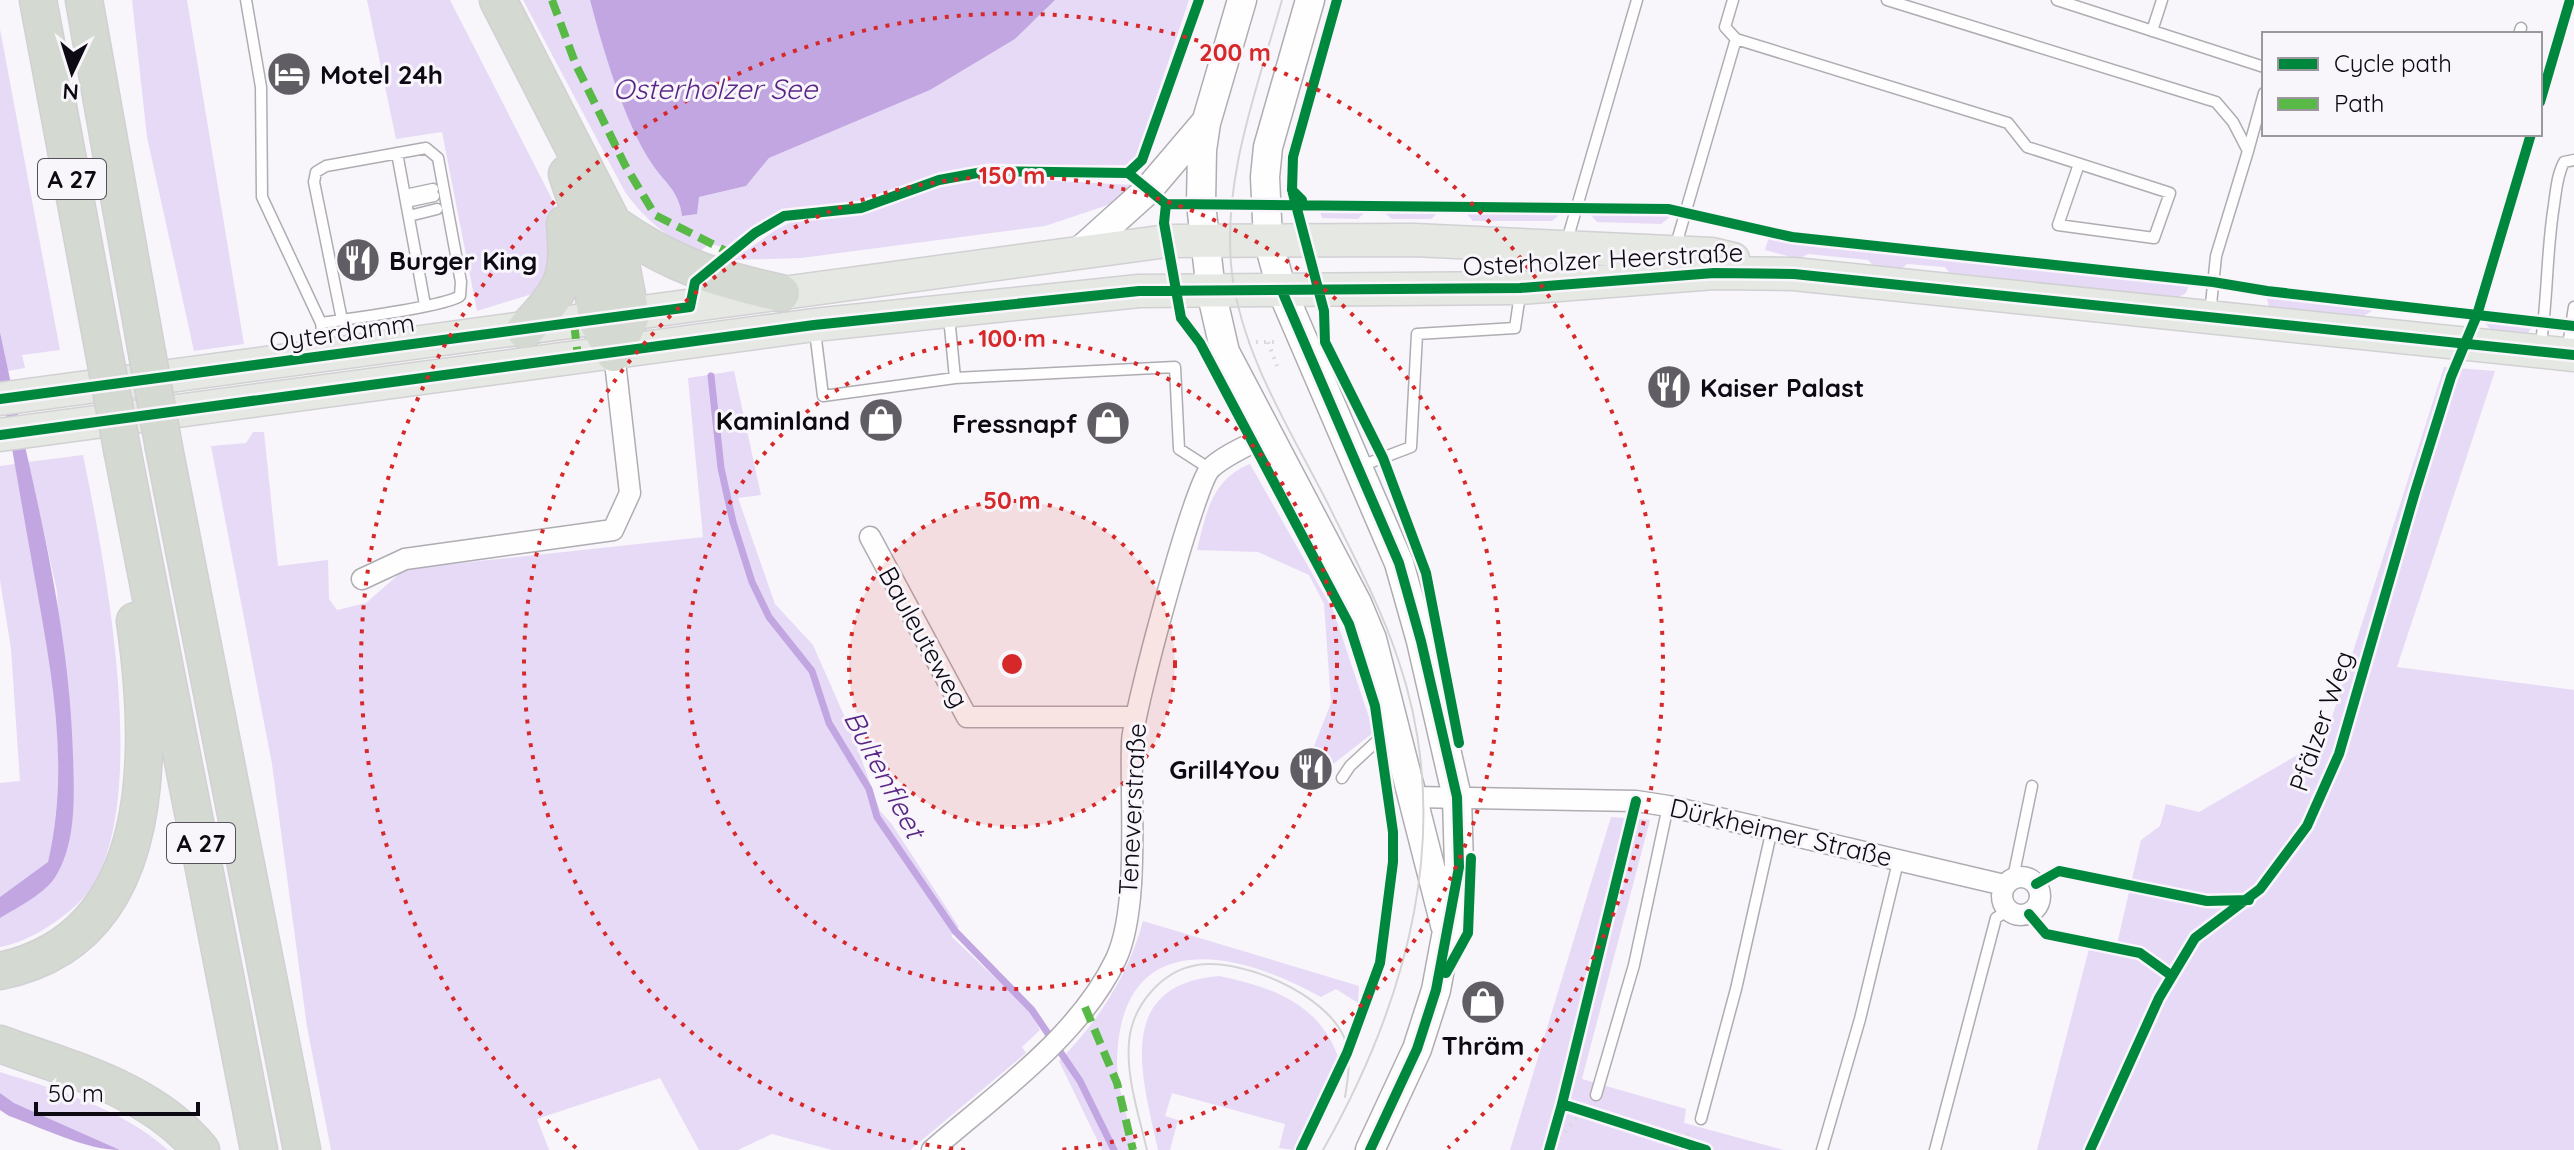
<svg xmlns="http://www.w3.org/2000/svg" width="2574" height="1150" font-family="Quicksand,sans-serif">
<style>
.green{fill:#e6daf7}
.water{fill:#c1a6e1}
.lines{fill:none;stroke-linecap:round;stroke-linejoin:round}
.stream{stroke:#c1a6e1;stroke-width:7}
.lane-casing{stroke:#afacb2;stroke-width:13}
.street-casing{stroke:#afacb2;stroke-width:23}
.secondary-casing{stroke:#afacb2;stroke-width:31}
.primary-casing{stroke:#d1d0d3;stroke-width:35}
.highway-casing{stroke:#d1d0d3;stroke-width:39}
.path{stroke:#dad9db;stroke-width:4;stroke-dasharray:2 6;stroke-linecap:butt}
.lane{stroke:#fefefe;stroke-width:10}
.street{stroke:#fefefe;stroke-width:20}
.secondary{stroke:#fefefe;stroke-width:28}
.primary{stroke:#e5e8e3;stroke-width:32}
.highway{stroke:#d4d9d1;stroke-width:36}
.tram{stroke:#d4d4d5;stroke-width:2}
.highway-bridge-casing{stroke:#d1d0d3;stroke-width:39;stroke-linecap:butt}
.highway-bridge{stroke:#d4d9d1;stroke-width:36}
.quiet{stroke:#58b947;stroke-width:8;stroke-dasharray:16 8;stroke-linecap:butt}
.cycleway-casing{stroke:#f8f5fb;stroke-width:15}
.cycleway{stroke:#00873e;stroke-width:10}
.ring{fill:none;stroke:#d62828;stroke-width:4;stroke-dasharray:4 8}
.labels{text-anchor:middle;dominant-baseline:central;stroke-width:6;stroke-linejoin:round;paint-order:stroke}
.shield{fill:#f8f5fb;stroke:#545059;stroke-width:2}
.shield-label{font-size:24px;font-weight:bold;fill:#0e0a14}
.poi-label{font-size:26px;font-weight:bold;fill:#0e0a14;stroke:#f8f5fb;text-anchor:start}
.street-label{font-size:26px;fill:#0e0a14;stroke:#f8f5fb}
.water-label{font-size:28px;font-style:italic;fill:#592687;stroke:#f8f5fb}
.centre{fill:#d62828;stroke:#f8f5fb;stroke-width:4}
.ring-label{font-size:24px;text-anchor:middle;font-weight:bold;fill:#d62828;stroke:#f8f5fb;stroke-width:6;stroke-linejoin:round;paint-order:stroke}
</style>
<rect width="100%" height="100%" fill="#f8f6fa"/>
<path class="green" d="M132 0H187L244 344 194 351 147 137Z
M367 0H450L554 203 558 232 548 289 477 311 442 132 396 139Z
M523 0H590C604 51 623 119 652 164 665 183 679 191 682 216L699 197 746 186 769 158 930 90 1015 39 1055 0H1189L1136 158 1129 165H983L935 174 860 201 780 211 728 248 709 244 698 253C666 236 646 221 625 192Z
M0 29 60 350 22 355 25 368 8 371 0 332Z
M984 177 1133 185 1108 205 1045 226 801 258 733 260 774 231 797 219 863 214 940 187Z
M1319 209 1367 210 1358 219 1322 218Z
M1381 210 1440 211 1431 219H1392Z
M1464 211 1563 212 1552 221H1473Z
M1590 214 1671 216 1661 224 1597 222Z
M1769 237 1783 240 2190 283 2186 293 2177 298 1951 275 1945 267 1907 264 1900 270 1876 268 1868 260 1808 254 1799 259 1765 250Z
M2266 295 2378 307 2362 317 2269 307Z
M2482 319 2537 324 2527 333 2490 329Z
M2444 367 2495 371 2397 667 2574 690V1150H2037L2091 941 2117 944 2141 840 2160 826 2166 804 2199 812 2325 739Z
M734 371 761 495 738 498 775 604 813 645 854 738 880 811 891 823 959 927 951 936 1031 1012 1040 1030 1022 1047 1026 1053 910 1150H832L772 1134 738 1150H699L660 1078 537 1119 549 1150H331L307 1027 272 764 211 446 246 443 253 432H264L278 566 328 560 329 599 337 610 366 603 405 569 703 537 688 378Z
M83 455C105 562 147 780 97 878 82 909 32 942 0 947V918L28 901 69 836 57 591 28 462Z
M15 464C37 594 77 732 48 863L0 897V783L20 781 11 649 0 580V466Z
M1250 464 1333 610 1374 732 1332 765 1309 759 1331 703 1324 604 1309 575 1258 552 1197 550C1206 513 1212 479 1250 464Z
M1611 817 1650 820 1582 1079 1686 1109 1684 1123 1784 1150H1510Z
M1143 921 1359 986 1358 1003 1336 989 1321 997C1234 948 1117 925 1117 1066 1118 1093 1130 1124 1136 1150H1102L1059 1061C1098 1022 1129 974 1143 921Z
M1219 976C1272 987 1319 1003 1338 1057L1294 1150 1279 1148 1285 1124 1172 1093 1165 1116 1178 1120 1170 1150H1158C1142 1077 1113 985 1219 976Z
M0 1072C58 1090 122 1109 168 1150H120L14 1103 0 1093Z"/>
<path class="water" d="M590 0H1055L1015 39 930 90 769 158 746 186 699 197 697 214 682 216C679 191 665 183 652 164 624 122 603 49 590 0Z
M0 332C29 473 69 611 73 755 74 792 77 840 57 874 47 893 18 907 0 918V897L48 862C70 766 52 675 35 579 23 513 12 447 0 381Z
M0 1093 14 1103 120 1150C86 1150 43 1128 9 1116L0 1110Z"/>
<g class="lines">
<path class="stream" d="M711 376 721 468 733 522 752 582 769 617 812 671 829 723 869 789 877 817 955 931 1032 1010 1080 1081 1114 1150"/>
<g class="lane-casing">
<path id="lane" d="M246 0 261 87 262 197 321 323 325 351
M1887 0 2216 102 2233 122 2248 151 2216 256 2210 314
M2057 0 2264 67
M2152 31 2162 0
M2519 34 2521 28
M1736 39 2008 123 2027 147 2170 193 2154 238 2058 225 2079 164
M2248 151 2264 93
M397 153 425 305
M405 195 433 189
M406 202 434 196
M409 216 437 209
M1566 244 1637 0
M1675 248 1736 39 1725 27 1733 0
M949 317 955 378
M321 323C348 319 443 307 460 296L461 282 438 158 426 148 326 166 316 172 314 182 342 320
M815 331 823 396 955 378 1175 367 1179 449 1210 469
M2540 349C2548 301 2546 253 2554 205 2556 191 2557 175 2564 162L2574 160
M2567 352 2574 307
M1361 466 1411 447 1417 334 1515 328 1520 294
M1342 778 1350 766 1391 728
M2013 878 2032 786
M1596 1095 1634 965 1668 806
M1701 1119 1736 989 1772 829
M1822 1150 1860 1019 1899 858
M1935 1150 1996 918 2007 911"/>
</g>
<g class="street-casing">
<path id="street" d="M870 537 967 717H1135
M362 579 405 559 613 530 630 493 614 353
M1412 797 1636 801 1668 806 2004 885
M2002 896a19 19 0 1 1 38 0a19 19 0 1 1-38 0Z
M932 1150C995 1095 1079 1037 1116 959 1140 907 1130 801 1132 742 1133 712 1194 486 1210 469 1224 455 1251 444 1268 435"/>
</g>
<g class="secondary-casing">
<path id="secondary" d="M1242 0 1206 123 1202 150 1201 204 1211 291 1225 352 1357 603 1372 639 1445 925
M1310 0 1268 147 1265 177 1268 240 1282 291 1399 563 1421 641 1457 797 1459 867 1436 990 1417 1049 1370 1150
M1080 251 1148 190 1205 123"/>
</g>
<g class="primary-casing">
<path id="primary" d="M0 399 1167 241 1414 240 1712 254 1733 259
M0 435 814 325 1139 291 1520 288 1714 273 1794 274 2574 355"/>
</g>
<g class="highway-casing">
<path id="highway" d="M38 0 105 358
M84 0 147 353
M498 0 613 224 631 316 614 353
M567 174 585 226 597 320 614 353
M613 224C668 263 715 279 781 293
M525 330C563 289 570 280 565 224
M164 448 302 1150
M123 454 259 1150
M0 971C161 938 153 746 135 621
M0 1044C71 1070 151 1089 201 1150"/>
</g>
<path class="path" d="M1248 342H1279
M1268 342 1277 366
M1685 1143 1689 1130
M1549 1150 1587 1107"/>
<use href="#lane" class="lane"/>
<use href="#street" class="street"/>
<use href="#secondary" class="secondary"/>
<use href="#primary" class="primary"/>
<use href="#highway" class="highway"/>
<path class="tram" d="M1282 0C1257 89 1221 181 1232 274 1243 357 1291 431 1328 504 1353 555 1380 605 1398 659 1456 828 1408 1000 1323 1150
M1147 1150C1139 1116 1126 1077 1129 1042 1132 1006 1161 971 1197 965 1243 958 1325 994 1344 1037 1352 1056 1348 1078 1345 1097"/>
<g class="highway-bridge-casing">
<path id="highway-bridge" d="M147 353 164 448
M105 358 123 454"/>
</g>
<use href="#highway-bridge" class="highway-bridge"/>
<path class="quiet" d="M552 0 576 65 625 165 655 215 730 253
M574 323 578 357
M1085 1007 1117 1083 1133 1150"/>
<g class="cycleway-casing">
<path id="cycleway" d="M2540 102 2570 0
M1128 173 1166 204 1668 209 1792 237 2213 282 2267 291 2574 326
M1292 190 1324 311 1325 342 1383 458 1426 573 1459 743
M1302 200 1292 190 1293 157 1337 0
M1166 204 1164 223 1181 318 1200 343 1349 624 1375 706 1393 832V862L1380 963 1347 1053 1301 1150
M1282 291 1399 563 1421 641 1457 797 1459 867 1436 990 1417 1049 1370 1150
M0 399 690 307 695 282 755 233 784 216 861 208 939 180 988 171 1128 173 1142 160 1199 0
M0 435 814 325 1139 291 1520 288 1714 273 1794 274 2574 355
M2036 884 2059 871 2207 901 2249 900
M2029 914 2046 934 2140 953 2172 976
M1446 973 1468 933 1471 858
M1562 1104 1636 801
M1549 1150 1562 1104 1706 1150
M2090 1150 2159 998 2195 938 2260 889 2307 826 2339 754 2415 492 2451 377 2477 315 2531 134"/>
</g>
<use href="#cycleway" class="cycleway"/>
</g>
<circle cx="1012" cy="664" r="163" fill="#d62828" fill-opacity=".12"/>
<g class="ring">
<circle cx="1012" cy="664" r="163"/>
<circle cx="1012" cy="664" r="325"/>
<path d="M965 1150A488 488 0 1 1 1059 1150"/>
<path d="M576 1148A651 651 0 1 1 1448 1148"/>
</g>
<defs>
<g id="hotel-disc" transform="scale(2.3)"><circle r="9.5" fill="#605d64" stroke="#f8f5fb"/><path d="M-6-4.5h1.5V1H6V5H4.5V3h-9V5H-6ZM-4 0a1.8 1.8 0 1 1 3.6 0ZM.5 0V-2.5h3Q6-2.5 6 0Z" fill="#fff"/></g>
<g id="restaurant-disc" transform="scale(2.3)"><circle r="9.5" fill="#605d64" stroke="#f8f5fb"/><path d="M-5-6h1v4h1v-4h1v4h1v-4h1v5L-1.5 .5V6h-2V.5L-5-1ZM5-6V6H3V1.5H1.5Q1.5-4 5-6Z" fill="#fff"/></g>
<g id="shop-disc" transform="scale(2.3)"><circle r="9.5" fill="#605d64" stroke="#f8f5fb"/><path d="M-5-2.5h2.3a2.7 3.5 0 0 1 5.4 0H5L5.5 6h-11ZM-1.5-2.5h3a1.5 2.3 0 0 0-3 0Z" fill="#fff"/></g>
</defs>
<g fill-rule="evenodd">
<use href="#hotel-disc" x="289" y="74"/>
<use href="#restaurant-disc" x="358" y="260"/>
<use href="#restaurant-disc" x="1669" y="387"/>
<use href="#shop-disc" x="881" y="420"/>
<use href="#shop-disc" x="1108" y="423"/>
<use href="#restaurant-disc" x="1311" y="769"/>
<use href="#shop-disc" x="1483" y="1002"/>
</g>
<g class="labels">
<g class="shield">
<rect x="38" y="159" width="68" height="40" rx="6"/>
<rect x="167" y="823" width="68" height="40" rx="6"/>
</g>
<g class="shield-label">
<text x="72" y="179">A 27</text>
<text x="201" y="843">A 27</text>
</g>
<g class="poi-label">
<text x="320" y="74">Motel 24h</text>
<text x="389" y="260">Burger King</text>
<text x="1700" y="387">Kaiser Palast</text>
<text x="850" y="420" text-anchor="end">Kaminland</text>
<text x="1077" y="423" text-anchor="end">Fressnapf</text>
<text x="1280" y="769" text-anchor="end">Grill4You</text>
<text x="1483" y="1045" text-anchor="middle">Thräm</text>
</g>
<g class="street-label">
<text transform="translate(1603 259) rotate(-3)">Osterholzer Heerstraße</text>
<text transform="translate(342 332) rotate(-8)">Oyterdamm</text>
<text transform="translate(924 637) rotate(61)">Bauleuteweg</text>
<text transform="translate(2321 721) rotate(-71)">Pfälzer Weg</text>
<text transform="translate(1132 809) rotate(-87)">Teneverstraße</text>
<text transform="translate(1781 832) rotate(13)">Dürkheimer Straße</text>
</g>
<g class="water-label">
<text x="715" y="88">Osterholzer See</text>
<text transform="translate(885 774) rotate(62)">Bultenfleet</text>
</g>
</g>
<circle cx="1012" cy="664" r="12" class="centre"/>
<g class="ring-label">
<text x="1235" y="61">200 m</text>
<text x="1012" y="184">150 m</text>
<text x="1012" y="347">100 m</text>
<text x="1012" y="509">50 m</text>
</g>
<rect x="2262" y="32" width="280" height="104" fill="#f8f5fb" stroke="#9a979f" stroke-width="2"/>
<rect x="2278" y="58" width="40" height="12" fill="#00873e" stroke="#9a979f" stroke-width="2"/>
<text x="2334" y="72" font-size="24" fill="#0e0a14">Cycle path</text>
<rect x="2278" y="98" width="40" height="12" fill="#58b947" stroke="#9a979f" stroke-width="2"/>
<text x="2334" y="112" font-size="24" fill="#0e0a14">Path</text>
<g transform="translate(72 72) rotate(184)" stroke="#f8f5fb" stroke-width="6" paint-order="stroke">
<path d="M0-6L14 30L0 20L-14 30Z" fill="#0e0a14"/>
<text y="-12" font-size="22" font-weight="bold" text-anchor="middle" fill="#0e0a14">N</text>
</g>
<path d="M36 1102v12h162v-12" fill="none" stroke="#0e0a14" stroke-width="4"/>
<text x="48" y="1102" font-size="24" fill="#0e0a14" stroke="#f8f5fb" stroke-width="6" paint-order="stroke">50 m</text>
</svg>
